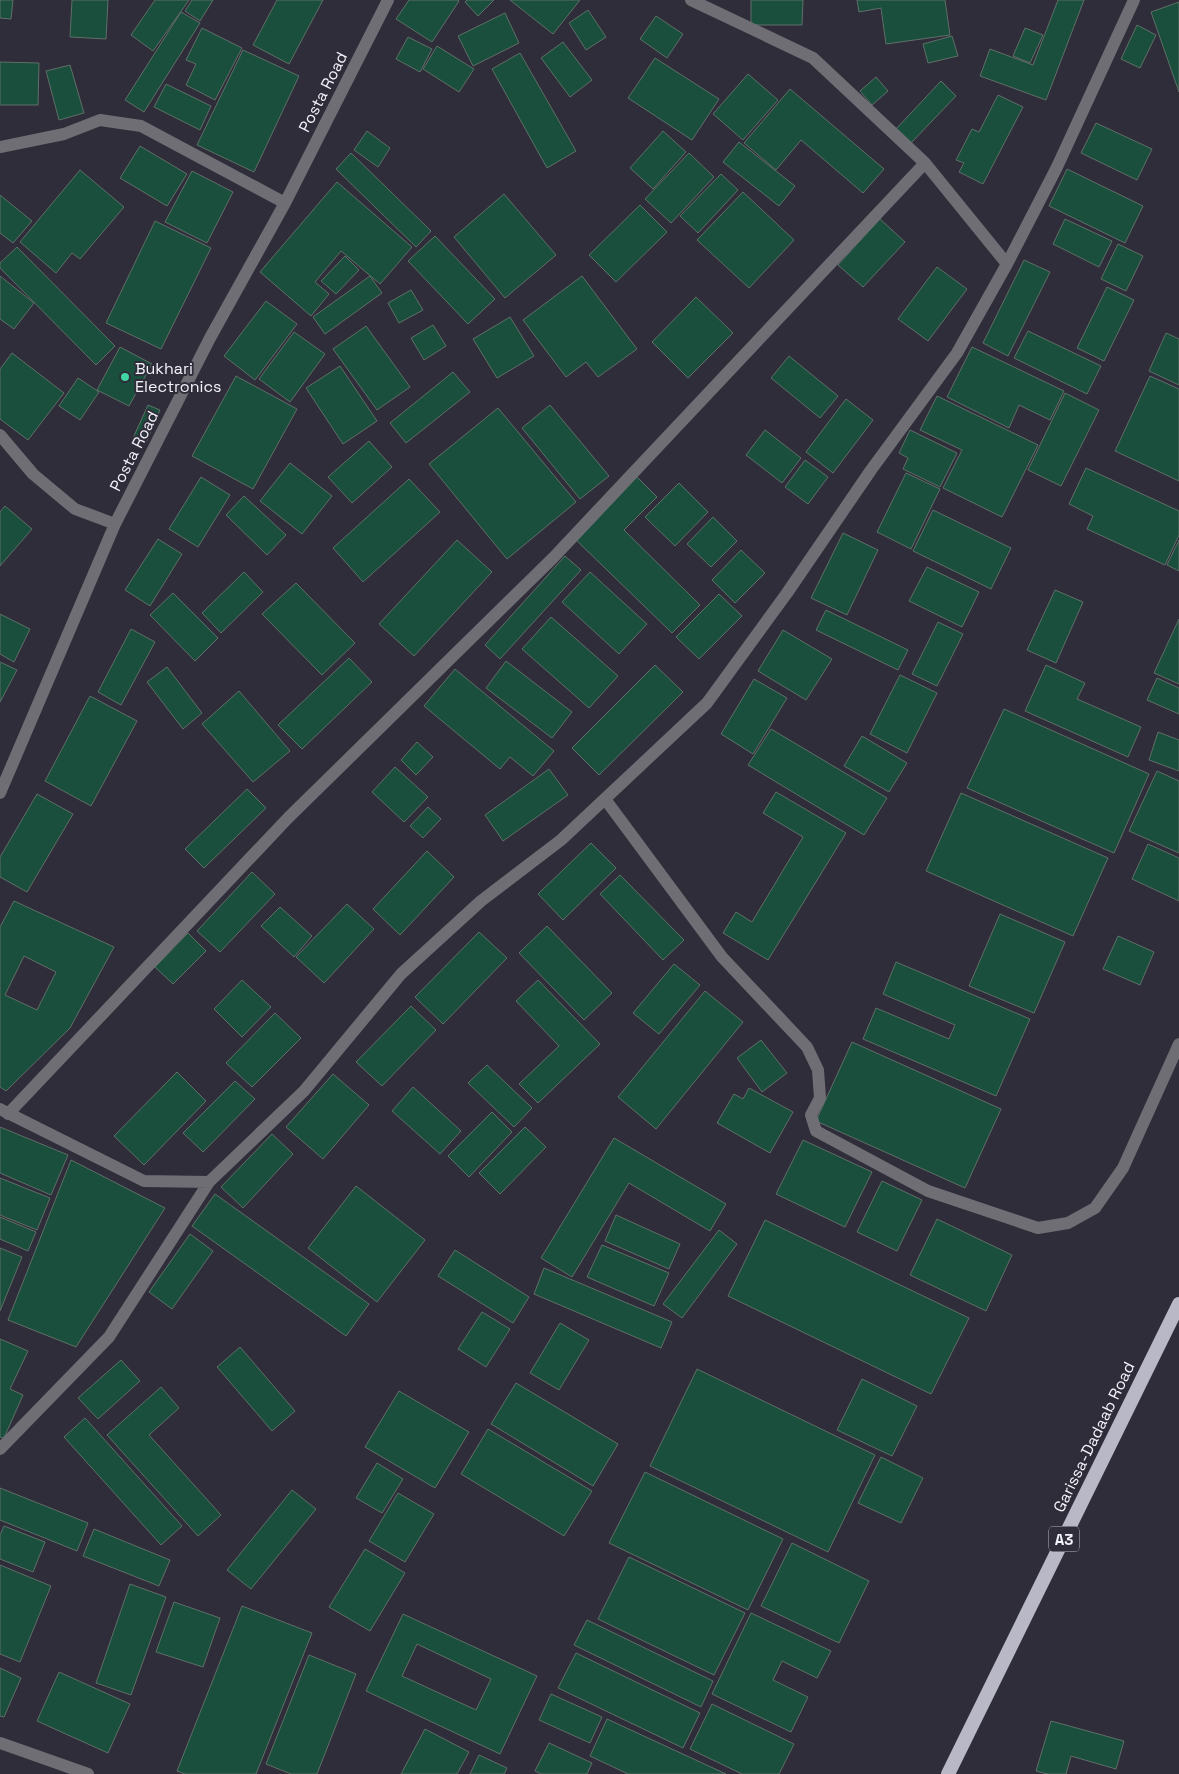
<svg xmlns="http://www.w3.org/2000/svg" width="1179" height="1774" font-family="'Space Grotesk',sans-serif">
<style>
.building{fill:#194f3c;stroke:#606f68;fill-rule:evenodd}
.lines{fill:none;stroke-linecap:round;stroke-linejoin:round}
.minor{stroke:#6e6e74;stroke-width:12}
.trunk{stroke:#b9b8c6;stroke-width:14}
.poi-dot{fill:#3fd4a2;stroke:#2e2d39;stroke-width:2}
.labels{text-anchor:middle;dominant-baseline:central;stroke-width:4;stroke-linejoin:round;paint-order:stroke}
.shield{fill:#2e2d39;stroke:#b8b8c1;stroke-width:1}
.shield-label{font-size:15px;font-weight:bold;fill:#f3f3fb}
.street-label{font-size:16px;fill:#f3f3fb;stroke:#2e2d39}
.poi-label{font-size:16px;fill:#f3f3fb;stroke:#2e2d39;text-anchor:start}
</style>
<rect width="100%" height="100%" fill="#2e2d39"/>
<path class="building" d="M0 0H13L11 19 0 18Z
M72 0H108L106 39 70 37Z
M155 0H189L153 51 131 35Z
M192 0H213L200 21 185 11Z
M277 0H323L289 64 253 45Z
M409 0H458L459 1 432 42 396 19Z
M467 0H494L478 16 465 2Z
M510 0H580L553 34Z
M751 0H803L802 25H751Z
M857 0H945L950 35 886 44 881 8 859 12Z
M1058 0H1084L1046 100 980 76 990 49 1033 65Z
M1179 2V92L1151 12Z
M588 10 606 37 586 50 569 23Z
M181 12 200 23 144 112 125 100Z
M505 13 519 43 473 66 458 36Z
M656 16 683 34 667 58 640 39Z
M1137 25 1156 35 1140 68 1121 59Z
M202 28 242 48 215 100 186 85 196 64 186 60Z
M1025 28 1043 35 1030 63 1013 56Z
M952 36 958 56 928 63 923 44Z
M408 37 432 49 420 72 396 59Z
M563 42 592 80 570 97 541 58Z
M437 46 474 69 459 92 423 69Z
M243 50 299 76 254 172 197 145Z
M520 53 576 151 547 168 492 69Z
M655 58 719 99 692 140 628 98Z
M0 62 39 63 38 105H0Z
M70 65 84 113 59 120 46 71Z
M748 74 778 100 743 140 713 114Z
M876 77 888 91 872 105 860 91Z
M941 81 956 96 910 144 895 130Z
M166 84 211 106 200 130 154 107Z
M790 89 884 169 863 193 801 140 776 170 744 143Z
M998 95 1023 107 983 184 959 172 964 163 956 160 972 129 979 132Z
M1096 123 1152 149 1137 180 1081 153Z
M367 131 390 148 378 167 354 150Z
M663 131 686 152 653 189 630 168Z
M739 142 795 186 779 206 723 162Z
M140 146 187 174 167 206 120 178Z
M351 153 431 231 416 247 336 169Z
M689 153 714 177 671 223 645 199Z
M1067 169 1143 206 1125 243 1049 206Z
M80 170 124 207 80 259 72 253 56 273 20 242Z
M192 171 233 192 207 243 165 222Z
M721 174 738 190 698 233 680 216Z
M337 182 412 247 380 284 341 251 315 282 329 294 311 316 260 272Z
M743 192 794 240 749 288 697 240Z
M504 194 556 255 505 298 454 237Z
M0 195 32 221 13 243 0 233Z
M640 205 667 232 616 282 589 255Z
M880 219 905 242 863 287 838 265Z
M1065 219 1112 241 1099 267 1053 244Z
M155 221 211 248 161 349 106 323Z
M435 236 495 299 468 324 408 261Z
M1118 244 1143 256 1126 291 1101 279Z
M17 247 115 346 96 365 0 268V263Z
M345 256 359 270 336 294 321 281Z
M1024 260 1050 272 1008 356 983 343Z
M937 267 967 289 928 341 898 319Z
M0 276 34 303 14 329 0 319Z
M370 276 382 293 325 334 313 317Z
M582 276 637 349 598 377 586 362 566 377 523 320Z
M1107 287 1134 300 1104 361 1077 348Z
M411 290 423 310 399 323 388 303Z
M696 297 733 333 688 378 652 342Z
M266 301 297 324 255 380 224 356Z
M510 317 534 356 497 378 473 339Z
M433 325 446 346 424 360 411 338Z
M366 326 410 387 377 410 333 349Z
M1028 331 1101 366 1087 394 1014 358Z
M294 332 325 354 290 402 259 379Z
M1166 333 1179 339V385L1149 371Z
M120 347 152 364 129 406 97 390Z
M972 347 1064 391 1050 420 1019 405 1009 428 947 397Z
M12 353 64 393 28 440 0 419V369Z
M789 356 838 396 820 418 771 378Z
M340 366 377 421 343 444 306 388Z
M453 372 470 392 406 443 390 423Z
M236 376 297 409 253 489 192 456Z
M1150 376 1179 389V481L1115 451Z
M78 378 99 392 80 420 59 406Z
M1065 393 1099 410 1061 486 1028 470Z
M937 396 1038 445 1002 517 943 488 962 450 920 430Z
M846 399 873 420 833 473 806 452Z
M148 405 160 410 146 443 133 438Z
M550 405 609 476 580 499 522 428Z
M498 408 576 502 507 559 429 464Z
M765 430 801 458 782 483 746 455Z
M910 430 957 453 940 487 903 469 908 458 899 453Z
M369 441 392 467 352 503 328 477Z
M805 460 828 477 808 504 785 487Z
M290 463 332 496 302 534 260 501Z
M1086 468 1179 511V535L1165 565 1087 529 1093 516 1069 504Z
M906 473 940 489 911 549 877 532Z
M636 476 657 497 624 530 700 605 672 633 574 538Z
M201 477 230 495 198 547 169 529Z
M409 479 440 512 363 582 333 548Z
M679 483 708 512 675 546 645 517Z
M244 496 286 535 267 555 226 515Z
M5 506 32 529 0 566V512Z
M933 510 1011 548 991 589 913 551Z
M713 517 737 541 711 567 687 544Z
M843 533 878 550 847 615 811 598Z
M158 539 182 554 150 606 125 590Z
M457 540 492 572 414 656 379 624Z
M1179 540V571L1167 565Z
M741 550 765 573 735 603 712 580Z
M565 556 581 570 500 659 485 645Z
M927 567 979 592 962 627 909 601Z
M244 572 263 592 221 633 202 613Z
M590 572 647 624 619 654 562 602Z
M296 583 355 643 322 675 262 614Z
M1055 590 1083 602 1056 663 1027 650Z
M173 593 218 638 195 661 150 615Z
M719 594 742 616 699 659 676 637Z
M826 610 908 650 898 670 816 630Z
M0 614 30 629 14 662 0 654Z
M551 617 618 676 589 708 522 649Z
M1179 619V684L1154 673Z
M938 622 963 634 937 686 912 674Z
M131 629 155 642 121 705 98 692Z
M783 630 832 659 806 700 758 671Z
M349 658 372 682 302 749 278 725Z
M506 661 572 712 552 738 486 688Z
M0 662 17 670 0 702Z
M655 665 683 692 599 775 572 748Z
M1046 665 1085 683 1077 699 1141 727 1128 757 1025 711Z
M167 667 202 713 183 729 147 682Z
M455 669 554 751 533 776 510 757 500 769 424 706Z
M900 675 937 693 907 753 870 734Z
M1157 678 1179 688V714L1147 700Z
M754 679 787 698 753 754 721 734Z
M239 691 290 751 253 782 202 724Z
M90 696 137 721 91 806 45 781Z
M1004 709 1149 774 1114 853 967 788Z
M771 729 887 798 864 835 748 765Z
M1158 732 1179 740V771L1149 760Z
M862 736 907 763 889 792 844 766Z
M417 742 433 757 416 775 401 760Z
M395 767 428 797 404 822 372 792Z
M549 769 568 795 503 841 485 815Z
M1157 771 1179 781V853L1129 831Z
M247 789 266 808 204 868 185 849Z
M776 792 846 833 768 960 723 933 736 912 752 922 803 837 763 813Z
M961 793 1108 858 1073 936 926 871Z
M37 794 73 814 27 892 0 877V857Z
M428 807 441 819 423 838 410 826Z
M591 843 616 868 563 920 538 894Z
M1148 844 1179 858V901L1132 879Z
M427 851 454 877 400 935 373 909Z
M252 872 275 894 220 952 197 931Z
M620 875 684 940 663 960 600 894Z
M14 901 114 947 70 1028 6 1091 0 1087V927ZM24 956 56 972 37 1010 5 995Z
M347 904 374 929 324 983 296 957Z
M280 907 312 936 294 957 261 926Z
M1000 914 1065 942 1034 1013 969 986Z
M547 926 612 993 584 1020 519 953Z
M479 932 507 958 443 1024 415 997Z
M188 933 206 951 173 984 155 967Z
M1118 936 1154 952 1140 985 1103 969Z
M896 962 1030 1019 996 1096 863 1039 876 1008 949 1039 955 1025 883 994Z
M674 964 700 985 659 1034 633 1013Z
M242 980 271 1007 242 1037 214 1009Z
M538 980 600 1044 538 1103 519 1084 559 1046 516 1001Z
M705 991 743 1022 656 1129 618 1097Z
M411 1006 436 1030 382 1086 356 1062Z
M275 1013 301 1038 252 1087 226 1063Z
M761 1040 787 1073 762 1092 737 1058Z
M852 1042 1001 1109 965 1188 816 1121Z
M487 1065 532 1108 514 1127 468 1083Z
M177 1072 206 1101 144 1165 114 1136Z
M333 1074 369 1105 323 1159 286 1127Z
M235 1081 255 1099 203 1152 183 1133Z
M413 1087 461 1131 440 1154 392 1111Z
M749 1088 793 1112 770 1153 717 1123 734 1094 743 1099Z
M492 1112 512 1132 469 1177 448 1156Z
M0 1127 68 1155 51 1195 0 1173Z
M525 1127 546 1147 500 1194 479 1173Z
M272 1134 293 1154 243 1208 221 1187Z
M614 1138 726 1204 710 1231 629 1183 572 1277 541 1258Z
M803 1140 872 1172 845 1227 776 1194Z
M71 1160 165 1208 76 1347 8 1320Z
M0 1178 50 1198 37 1230 0 1215Z
M882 1181 922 1200 897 1251 857 1232Z
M356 1186 425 1240 377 1302 308 1248Z
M215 1194 369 1304 346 1336 192 1226Z
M616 1215 680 1244 669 1269 605 1241Z
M0 1217 36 1232 28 1251 0 1239Z
M937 1219 1012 1255 986 1311 910 1275Z
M765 1220 969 1318 931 1394 728 1296Z
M719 1230 737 1244 682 1318 663 1304Z
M190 1234 213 1251 172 1309 149 1292Z
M602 1245 669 1273 654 1306 587 1277Z
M0 1248 22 1257 0 1311Z
M455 1250 529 1297 513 1323 438 1276Z
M544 1268 672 1322 661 1348 534 1294Z
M482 1312 510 1329 486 1367 458 1349Z
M560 1323 589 1340 559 1390 530 1373Z
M0 1339 28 1351 10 1389 23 1395 4 1438 0 1437Z
M240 1347 295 1411 272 1431 217 1367Z
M121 1360 140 1381 98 1419 78 1398Z
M697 1369 875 1455 828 1552 650 1466Z
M862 1379 917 1406 892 1456 837 1430Z
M516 1383 618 1444 593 1486 491 1424Z
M161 1387 179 1408 149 1435 221 1515 198 1536 107 1435Z
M399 1391 469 1432 435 1488 365 1447Z
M85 1418 182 1526 161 1545 64 1437Z
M488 1429 592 1491 564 1536 461 1474Z
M881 1457 923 1478 901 1523 858 1503Z
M377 1463 403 1479 382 1513 356 1498Z
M645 1472 783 1539 748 1610 609 1543Z
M0 1488 88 1523 77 1551 0 1520Z
M292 1490 316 1509 251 1589 227 1570Z
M398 1493 434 1514 405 1562 369 1541Z
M4 1526 45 1542 33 1572 0 1559V1535Z
M94 1529 170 1560 159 1586 83 1556Z
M792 1543 869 1581 839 1643 761 1606Z
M365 1549 405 1573 370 1631 329 1607Z
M629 1557 745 1613 714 1675 598 1619Z
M0 1565 51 1586 20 1662 0 1654Z
M130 1584 166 1597 131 1695 96 1683Z
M174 1602 220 1618 203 1667 156 1652Z
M242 1606 312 1633 256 1774H185L177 1771Z
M751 1613 831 1651 817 1678 782 1661 773 1680 808 1697 791 1732 712 1694Z
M403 1614 537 1676 500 1754 366 1691ZM417 1644 491 1679 476 1710 402 1676Z
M587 1620 713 1681 701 1707 574 1645Z
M576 1653 700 1713 683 1748 558 1688Z
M309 1655 356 1674 317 1774H291L266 1764Z
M0 1668 21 1678 4 1717 0 1716Z
M59 1672 130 1704 108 1753 37 1721Z
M551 1694 602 1717 590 1743 539 1720Z
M712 1704 794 1744 779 1774H742L690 1749Z
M607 1719 726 1774H628L590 1756Z
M1051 1721 1124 1741 1116 1769 1071 1756 1066 1774H1047L1036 1771Z
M425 1729 469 1752 457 1774H401Z
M549 1743 592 1763 587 1774H541L535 1771Z
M479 1755 507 1768 504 1774H470Z"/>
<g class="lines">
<path class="minor" d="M691 0 813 58 925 163 1007 264
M0 147 64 134 100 120 141 126 285 203
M0 435 33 474 75 509 115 524
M0 793 115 524 210 338 285 203 388 0
M605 799 722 957 807 1047 818 1070 820 1098 811 1115 816 1131 928 1191 1038 1228 1068 1223 1095 1208 1123 1168 1179 1044
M0 1109 144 1181 209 1182
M8 1114 288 818 553 558 925 163
M0 1449 109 1337 209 1182 304 1091 401 974 481 901 561 840 707 703 787 593 871 470 957 353 1007 264 1057 167 1134 0
M0 1743 88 1774"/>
<path class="trunk" d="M948 1774 1179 1304"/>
</g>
<circle class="poi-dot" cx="125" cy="377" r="5"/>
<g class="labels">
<rect class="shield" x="1049" y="1526.5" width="30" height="25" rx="4"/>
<g class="shield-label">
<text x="1064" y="1539">A3</text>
</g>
<g class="street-label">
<text transform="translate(323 92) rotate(-63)">Posta Road</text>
<text transform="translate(134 451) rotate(-63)">Posta Road</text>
<text transform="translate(1094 1437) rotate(-64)">Garissa-Dadaab Road</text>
</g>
<g class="poi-label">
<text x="135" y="368">Bukhari<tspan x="135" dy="18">Electronics</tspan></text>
</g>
</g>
</svg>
